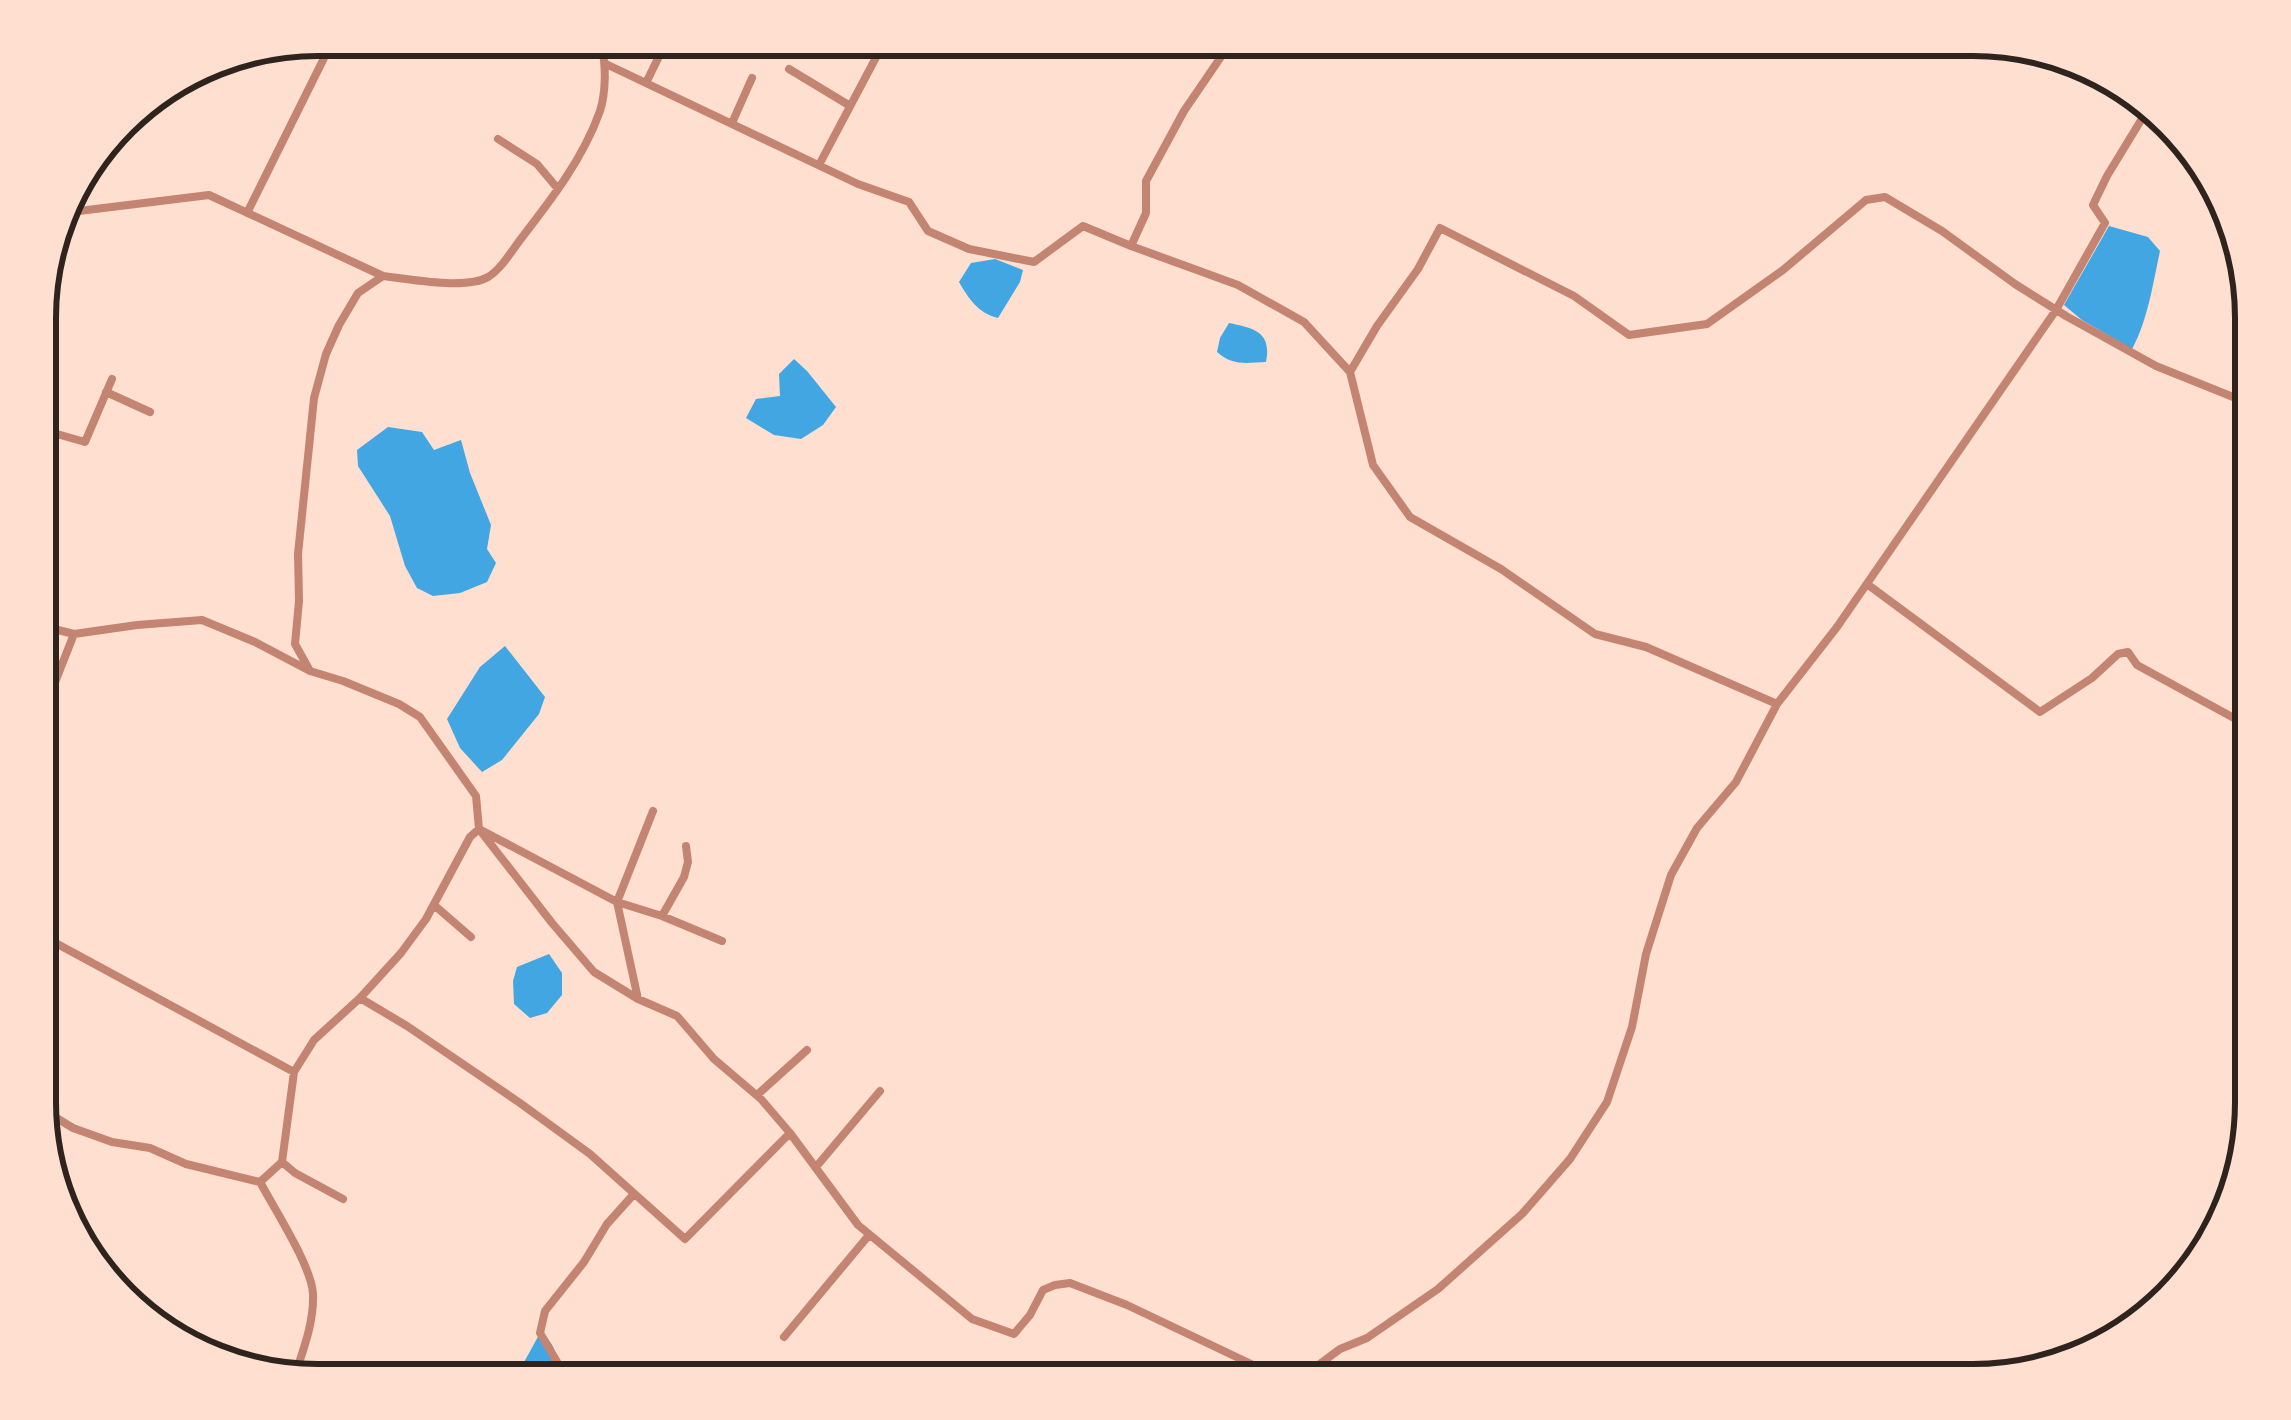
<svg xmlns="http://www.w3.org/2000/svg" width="2291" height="1420" font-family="'Playfair Display',serif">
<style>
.water{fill:#41a6e2}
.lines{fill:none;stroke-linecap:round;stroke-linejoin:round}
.street{stroke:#c48472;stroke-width:8}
.rim{fill:none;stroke:#2f231e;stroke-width:6}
</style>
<rect width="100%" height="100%" fill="#fedfd0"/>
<path class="water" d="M2109 226 2148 237 2160 251C2153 283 2148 320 2132 349L2082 320 2064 305Z
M995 259 1023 270 1020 282 998 318C978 313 969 299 959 282L971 263Z
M1229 323C1254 328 1272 332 1266 362 1245 363 1233 366 1217 352L1220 338Z
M794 359 807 371 836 407 823 425 801 439 774 435 746 418 756 399 780 396 779 374Z
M388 427 422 432 434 450 461 440 470 473 491 525 487 549 496 563 487 582 460 593 433 596 417 588 405 566 390 516 358 466 357 450Z
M505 646 545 697 539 714 502 760 482 772 460 748 447 719 480 667Z
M549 954 562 973V995L547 1013 530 1018 514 1004 513 981 517 967Z
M540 1333C556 1343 556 1355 559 1372H540L523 1364Z"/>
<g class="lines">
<path class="street" d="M348 48 356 54
M602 48C606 66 606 92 600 111 583 159 551 200 520 240 511 252 501 269 488 277 466 290 408 279 383 276L358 293 339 325 326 354 314 398 298 554 299 601 295 644 310 671 343 681 399 704 420 717 476 796 479 829 617 902 662 916 722 941
M1227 48 1184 111 1146 181V213L1131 246 1238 285 1304 322 1350 372 1377 326 1418 269 1440 228 1574 296 1629 335 1707 324 1783 270 1866 200 1885 197 1942 231 2015 284 2066 316 2156 366 2243 401
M606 64 858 184 909 202 928 231 969 249 1034 262 1083 226 1131 246
M789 69 847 104
M646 83 663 48
M732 123 752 78
M498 139 537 164 558 189
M819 165 881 48
M71 212 209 195 383 276
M247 213 329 48
M106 392 150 412
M50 432 85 442 112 379
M1867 584 2040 712 2092 678 2118 654 2128 652 2137 665 2243 723
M50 628 74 634 137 625 202 620 255 642 310 671
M50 695 74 634
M1777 704 1837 627 2056 310 2105 223 2093 205 2107 176 2146 112
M434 905 471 937
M662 916 684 877 688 862 686 846
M50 940 294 1072
M360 998 407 1026 520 1103 590 1154 685 1239 790 1133
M638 999 617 902 653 811
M757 1095 807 1050
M50 1114 73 1128 112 1142 150 1148 186 1164 260 1182C274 1208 312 1267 313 1294 314 1320 305 1345 297 1369
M816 1167 880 1091
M260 1182 282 1162
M343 1199 295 1173 282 1162 294 1072 314 1040 360 998 401 953 426 919 470 837 479 829 552 923 594 972 638 999 677 1016 714 1059 761 1099 790 1133 858 1225 972 1319 1014 1334 1030 1315 1043 1290 1055 1285 1070 1283 1127 1305 1268 1372
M784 1337 869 1235
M563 1372 540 1333 545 1311 584 1262 607 1224 634 1194
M1309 1372 1340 1349 1367 1338 1438 1289 1522 1214 1570 1159 1607 1102 1632 1027 1646 954 1671 875 1697 828 1736 782 1777 704 1646 647 1595 634 1501 569 1410 517 1373 465 1350 372"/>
</g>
<path d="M0 0H2291V1420H0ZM318 56H1973A262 262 0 0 1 2235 318V1102A262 262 0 0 1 1973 1364H318A262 262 0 0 1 56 1102V318A262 262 0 0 1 318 56Z" fill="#fedfd0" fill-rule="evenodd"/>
<path class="rim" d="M318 56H1973A262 262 0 0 1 2235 318V1102A262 262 0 0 1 1973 1364H318A262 262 0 0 1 56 1102V318A262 262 0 0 1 318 56Z"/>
</svg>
